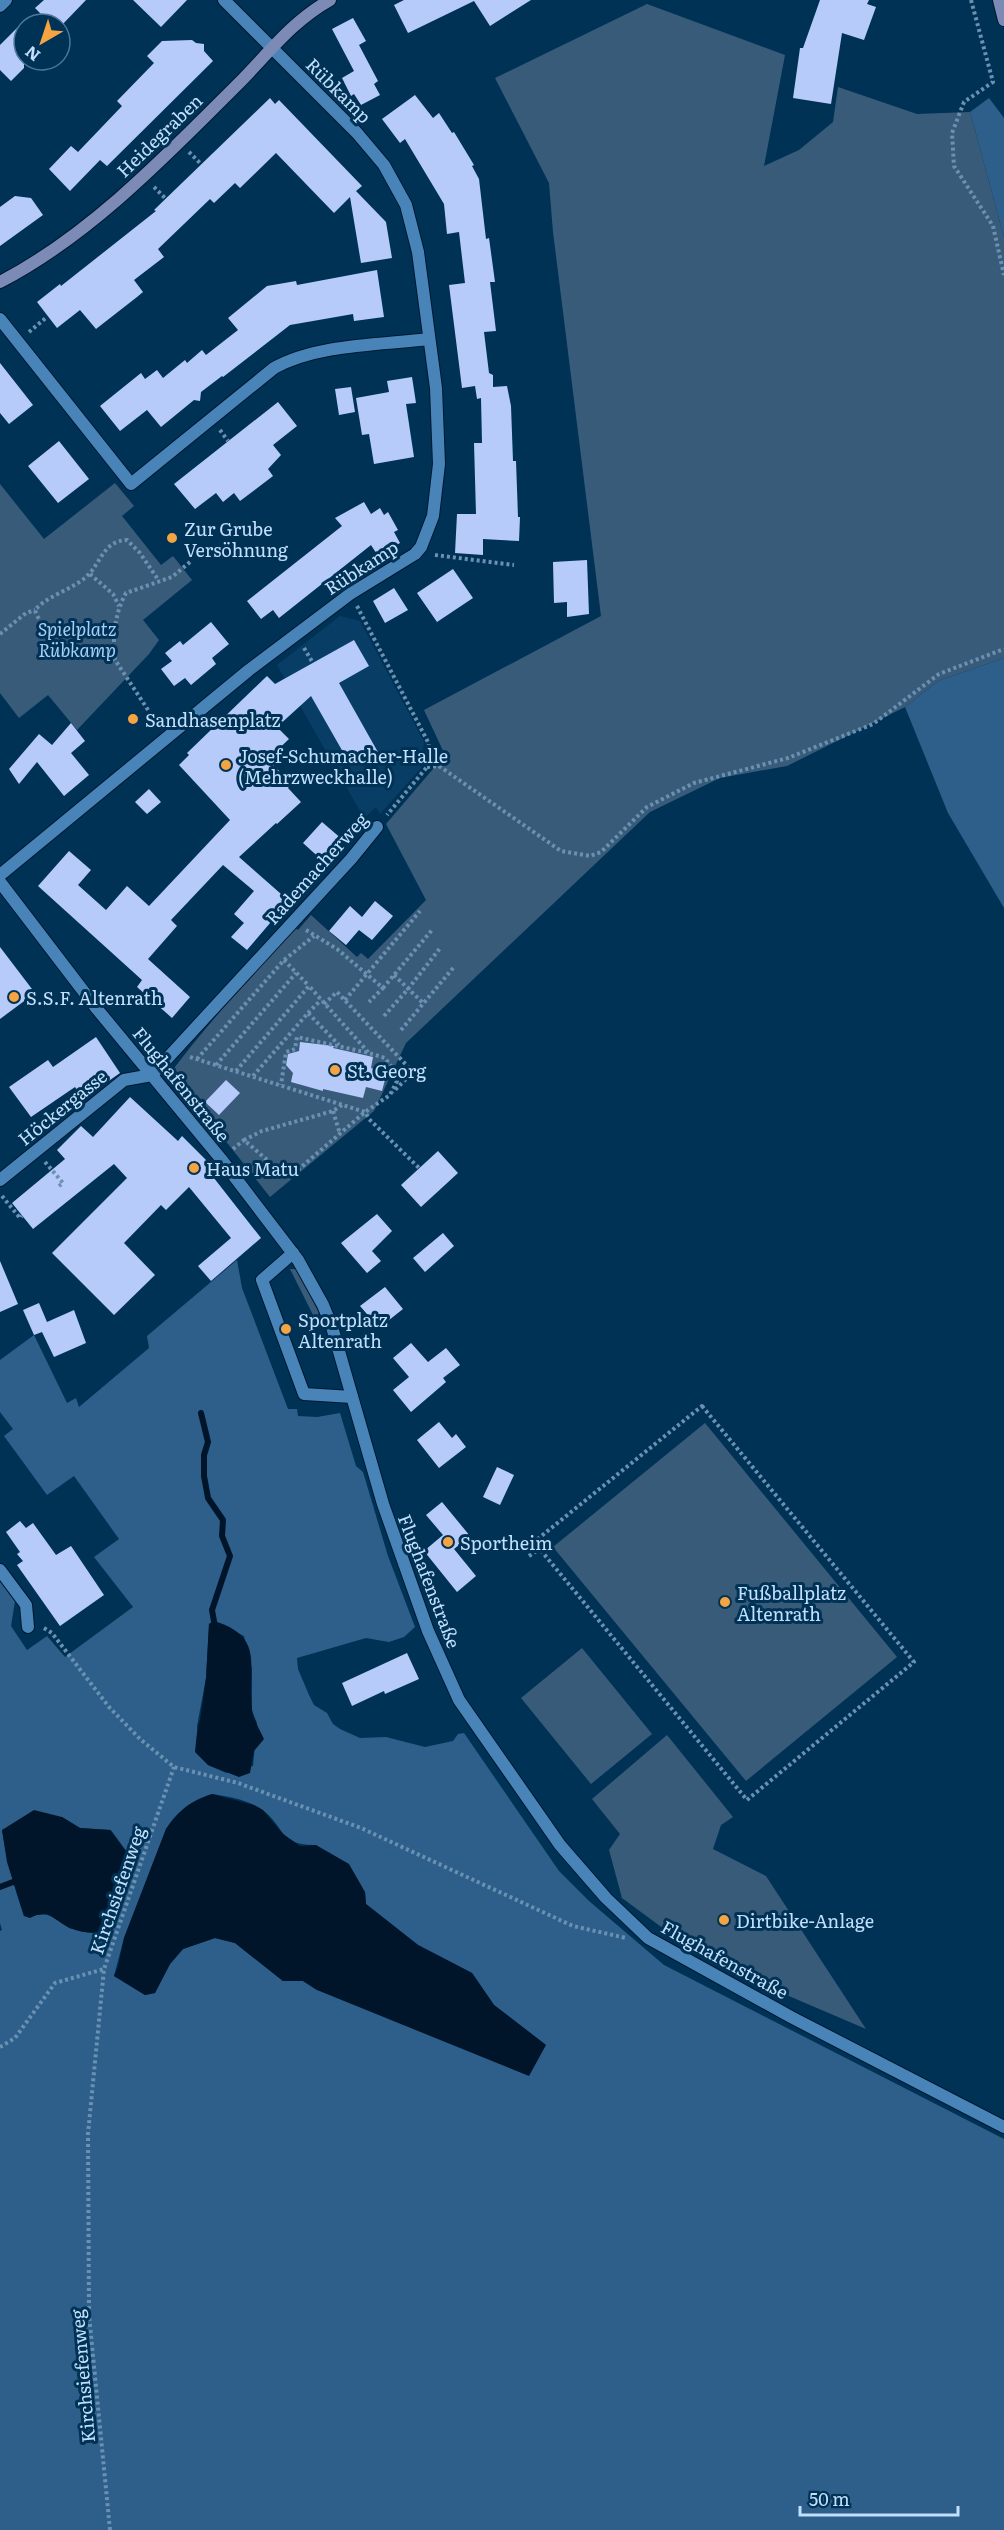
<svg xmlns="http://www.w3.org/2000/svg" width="1004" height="2530" font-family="Literata,serif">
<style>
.built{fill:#083e66}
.green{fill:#395b7a}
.forest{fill:#2d5f8a;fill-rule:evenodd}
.water{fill:#00152a}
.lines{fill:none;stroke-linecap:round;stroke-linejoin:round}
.stream{stroke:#00152a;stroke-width:6}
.building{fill:#b7cbfb}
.lane-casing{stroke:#001932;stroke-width:14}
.street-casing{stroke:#001932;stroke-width:14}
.secondary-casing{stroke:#001932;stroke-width:14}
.path{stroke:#6a91b1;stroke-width:4;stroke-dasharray:3 3;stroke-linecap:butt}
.lane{stroke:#4984b8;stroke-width:12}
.street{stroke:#4984b8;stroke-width:12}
.secondary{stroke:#7c8bb5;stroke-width:12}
.poi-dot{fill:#f4a443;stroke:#003256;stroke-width:2}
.labels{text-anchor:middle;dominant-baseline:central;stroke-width:6;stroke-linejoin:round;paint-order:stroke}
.street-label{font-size:18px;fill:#c2e0fd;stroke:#003256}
.poi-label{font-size:18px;fill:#c2e0fd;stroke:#003256;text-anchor:start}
.park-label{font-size:18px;font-style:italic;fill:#a7d0f8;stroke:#003256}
</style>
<rect width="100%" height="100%" fill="#003256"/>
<path class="built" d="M340 616 360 621 424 742 421 768 380 814 376 807 364 818 277 665Z"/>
<path class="green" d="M647 4 785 55 764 166 799 150 833 122 838 87 917 114 970 112 1004 237V658L938 681 905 707 787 766 720 778 650 812 406 1043 374 1111 270 1197 171 1072C210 1021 252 975 294 927L298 930 311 915 357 957 361 953 368 959 426 900 386 824 445 755 424 710 601 616 553 232 549 183 495 78Z
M115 483 134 506 122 516 161 565 173 556 192 580 143 620 159 640 149 654 77 730 48 695 19 718 0 693V484L44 539Z
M290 1269H297L319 1313 315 1319Z
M705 1423 897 1657 746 1781 553 1547Z
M582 1648 652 1734 591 1784 521 1698Z
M667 1735 733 1817 721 1825 713 1849 766 1876 866 2029 735 1973 683 1943 622 1898 609 1850 620 1834 592 1799Z"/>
<path class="forest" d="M989 98 1004 118V237L970 112Z
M1004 658V908L948 813 905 707 938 681Z
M237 1260 242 1288 288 1409H297L298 1416 317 1417 340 1413 356 1466 363 1472 388 1556 415 1627 404 1637 389 1642 366 1638 297 1658 298 1669 309 1695 314 1705 327 1713 333 1724 340 1729 360 1738 386 1737 425 1747 453 1741 458 1734 464 1733 559 1871 589 1901 664 1965 1004 2139V2530H0V1931L2 1930 0 1923V1581L15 1601 11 1626 27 1650 47 1636 65 1657 133 1607 94 1557 119 1539 74 1476 47 1495 4 1436 13 1429 0 1412V1360L34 1335 67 1403 76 1398 79 1407 149 1348 147 1336ZM214 1621 244 1636 252 1670V1711L257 1723 253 1766 226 1773 208 1765 196 1744 198 1737 197 1726 206 1678 209 1624ZM212 1794C227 1796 248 1800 261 1809 285 1825 278 1846 316 1845L365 1892 366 1904 418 1945 472 1973 494 2005 546 2045 317 1990 303 1981H283L235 1943 215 1938 183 1949 170 1964 155 1993 145 1995 114 1976 124 1938 166 1829 174 1818ZM62 1817 80 1828 111 1830 129 1855 106 1924 100 1933 83 1932 69 1928 48 1914 24 1916C14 1887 7 1860 2 1830Z"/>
<path class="water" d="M214 1621C266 1637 247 1666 252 1709 253 1719 260 1730 264 1739L254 1751 250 1773 239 1777 208 1765 195 1752C196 1743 197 1727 200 1720L206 1678 209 1624Z
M212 1794 254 1805 263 1810 283 1834 300 1846 316 1845 349 1864 365 1892 366 1904 418 1945 472 1973 494 2005 546 2045 529 2076 317 1990 303 1981H283L235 1943 215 1938 183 1949 170 1964 155 1993 145 1995 114 1976 118 1966 124 1938 166 1829C179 1810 190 1801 212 1794Z
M34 1810 62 1817 80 1828 110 1830 129 1855 106 1924 100 1933C89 1933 80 1932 70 1928 54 1921 50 1908 30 1918L24 1916 7 1862 2 1830Z"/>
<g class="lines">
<path class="stream" d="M201 1413 208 1442 204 1455V1476L208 1498 223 1520 222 1536 230 1556 212 1610 215 1627
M0 1887 13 1882 20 1883"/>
</g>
<path class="building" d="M44 0H86L60 27V24H51L35 8Z
M133 0H187L161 27Z
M404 0H531L490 26 474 1 408 33 394 5Z
M820 0H869L867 4 876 7 864 40 842 33 831 104 793 98 800 48H803Z
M353 18 366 41 359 45 378 81 374 84 380 95 361 105 354 94 351 96 342 78 354 71 332 29Z
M24 21V68L11 81 0 70V45Z
M192 40 196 43 204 44V51L213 61 107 166 100 160 70 191 49 169 71 146 78 152 122 106 117 101 154 63 147 56 162 41Z
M415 95 433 118 439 113 452 133 454 132 474 165 472 166 479 179 486 239 489 238 495 282H490L496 331 484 332 489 373 493 375V387L507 386 511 406 513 461H516L518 517H520L519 541 483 539V555L455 553 457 514H476L474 443H482L481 398 477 399 475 386 462 388 449 285 465 283 459 232 447 234 444 204 405 139 400 143 382 119Z
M270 98 275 104 279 100 362 186 356 191 386 222 392 258 361 263 350 197 334 213 276 153 240 188 235 183 214 203 210 199 158 249 164 257 134 280 143 292 137 297 96 329 80 310 57 328 37 302 60 284 61 286 156 211 154 210Z
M15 196 31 198 43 215 0 246V207Z
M377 270 384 317 354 321 353 314 290 325 223 377 222 376 201 392 200 401 194 400 161 427 147 410 120 431 100 406 141 373 145 379 157 370 163 378 185 360 187 363 202 350 206 355 238 330 228 318 267 286 296 281 297 285Z
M0 363 33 405 9 424 0 413Z
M412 377 416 403 406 404 414 457 374 464 369 434 362 435 356 398 389 392 387 381Z
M351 387 355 412 339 415 335 389Z
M278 402 297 426 273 445 281 455 268 469 273 476 240 501 234 493 223 502 216 493 195 509 174 484Z
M59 441 89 479 58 503 28 466Z
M364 502 371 514 380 508 384 515 388 512 398 530 394 532 400 543 378 556 371 545 279 618 273 610 261 619 247 601 342 526 335 518Z
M587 560 589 614 567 617V602L554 603 553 562Z
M453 569 473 598 437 622 417 593Z
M394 588 408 610 385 623 373 601Z
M211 622 229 644 212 658 216 664 191 685 185 678 174 686 161 669 172 661 165 653 180 641 183 645Z
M354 640 369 666 339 683 379 754 366 761 356 751 347 759 311 696 277 727 289 739 268 759 291 784 288 788 301 802 277 824 276 823 239 857 289 901 247 950 231 937 244 923 234 914 254 891 223 865 171 920 177 926 148 959 190 997 172 1018 137 987 142 980 38 886 69 851 91 870 78 885 106 910 127 886 149 906 230 820 179 765 189 755 187 753 267 676 275 684Z
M71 723 85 741 71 753 89 775 64 796 37 762 19 784 9 769 39 734 52 745Z
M149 789 161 802 147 814 135 802Z
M322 822 343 840 324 862 303 843Z
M375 901 393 916 372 940 359 930 346 945 329 931 350 906 362 917Z
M0 947 35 993 0 1019Z
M96 1037 120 1073 83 1099 75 1087 31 1117 9 1087 48 1060 53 1067Z
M300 1042 334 1046 333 1048 373 1057 371 1068 387 1072 382 1091 366 1087 363 1098 323 1089V1091L291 1082 293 1073 286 1065 288 1054 299 1051Z
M226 1080 240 1093 219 1115 205 1102Z
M130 1097 178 1141 182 1136 214 1168 210 1173 261 1238 211 1281 198 1266 231 1238 189 1187 166 1210 161 1205 124 1243 155 1275 114 1315 52 1253 127 1178 114 1164 33 1229 12 1203 65 1159 57 1150 81 1126 93 1137Z
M438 1151 458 1173 421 1207 401 1185Z
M377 1214 392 1231 372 1251 381 1261 367 1273 341 1243Z
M443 1233 454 1246 425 1272 413 1258Z
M0 1261 18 1304 0 1312Z
M385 1287 403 1309 379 1328 360 1306Z
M39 1303 47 1322 74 1310 86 1343 54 1357 42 1332 34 1335 23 1310Z
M411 1343 428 1362 446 1348 460 1365 443 1378 446 1382 411 1412 393 1390 409 1377 393 1358Z
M439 1422 452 1438 456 1434 466 1447 439 1468 417 1440Z
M497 1467 514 1475 500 1505 483 1497Z
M442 1502 470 1536 454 1549 476 1576 457 1592 424 1551 443 1535 426 1515Z
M20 1521 26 1528 33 1523 56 1555 71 1546 104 1595 60 1626 17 1565 23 1561 17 1554 20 1552 6 1532Z
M407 1653 419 1679 385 1694 384 1691 352 1706 342 1683Z"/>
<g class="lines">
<g class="lane-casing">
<path id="lane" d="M152 1075 351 859 377 827
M293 1253 262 1280 304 1394 352 1397"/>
</g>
<g class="street-casing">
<path id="street" d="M0 6 6 0
M0 319 131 484 274 368C317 344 380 345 429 339
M0 875 249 670 350 594 415 554 421 547 433 516 439 464 436 388 418 252 406 205 384 165 357 133 224 0
M0 882 97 1009 221 1159 298 1260 323 1305 332 1327 383 1504 428 1631 459 1700 560 1845 606 1898 648 1938 791 2017 1004 2127
M0 1180 124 1080 152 1075
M0 1570 26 1605 28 1627"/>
</g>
<g class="secondary-casing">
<path id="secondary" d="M999 0 1004 20
M0 282C89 236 166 156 237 85 268 54 291 22 330 0"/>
</g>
<path class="path" d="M971 0 993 82 964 102 952 133 954 166 993 226 1004 275
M189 152 201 164
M154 187 166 199
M29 332 47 317
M220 430 228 441
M435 555 514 565
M90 574 113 594 119 606
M357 606 429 744 427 767 387 815
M0 634 26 613 35 610
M304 648 313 663
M115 660C104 654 95 656 83 653 65 649 40 628 35 610 48 595 72 590 87 576 101 563 103 541 127 540L140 553 159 581
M158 725 115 660C112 639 115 612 126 593L172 577 190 562
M427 767 439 766 561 851 590 856 601 852 647 807 694 783 788 758 873 724 939 674 1004 649
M306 930 337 949 383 988 369 1002
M284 960 309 986
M394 975 424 1004
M383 988 432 930
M345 1000 420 911
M324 1004 337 992 413 1072 393 1092
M308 1013 321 1000
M384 1016 408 989 441 947
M401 1030 454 967
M190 1057 365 1112 369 1119 419 1168
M197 1059 284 960 314 936
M216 1065 296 973
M236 1071 309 986 369 1053 297 1037 295 1049 286 1052 281 1085
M253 1076 308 1013 339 1045
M342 1105 333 1111 262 1131 244 1140 274 1166 299 1169 365 1112 390 1095 397 1081 396 1073 385 1058 369 1053
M333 1111 340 1134
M233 1149 244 1140
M45 1162 63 1183 59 1186
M2 1196 20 1218 22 1216
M702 1406 914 1662 747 1800 534 1542Z
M529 1556 539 1549
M44 1628 52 1633 109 1707 140 1739 174 1767 238 1783 361 1828 573 1926 626 1938
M0 2047 15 2038 55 1983 104 1969
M110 2530 89 2315 88 2134 104 1969 174 1767"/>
<use href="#lane" class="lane"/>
<use href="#street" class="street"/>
<use href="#secondary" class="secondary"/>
</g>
<g class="poi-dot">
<circle cx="172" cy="538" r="6"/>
<circle cx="133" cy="719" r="6"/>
<circle cx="226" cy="765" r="6"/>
<circle cx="14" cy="997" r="6"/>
<circle cx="335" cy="1070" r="6"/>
<circle cx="194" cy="1168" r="6"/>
<circle cx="286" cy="1329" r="6"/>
<circle cx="448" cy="1542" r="6"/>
<circle cx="725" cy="1602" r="6"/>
<circle cx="724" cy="1920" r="6"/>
</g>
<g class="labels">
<g class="street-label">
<text transform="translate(339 90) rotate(45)">Rübkamp</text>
<text transform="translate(159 135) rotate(-44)">Heidegraben</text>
<text transform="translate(361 567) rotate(-33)">Rübkamp</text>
<text transform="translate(316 868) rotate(-48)">Rademacherweg</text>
<text transform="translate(182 1084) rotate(51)">Flughafenstraße</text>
<text transform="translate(62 1107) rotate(-39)">Höckergasse</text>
<text transform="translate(430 1581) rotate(69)">Flughafenstraße</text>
<text transform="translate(117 1890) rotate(-71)">Kirchsiefenweg</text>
<text transform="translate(725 1959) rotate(29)">Flughafenstraße</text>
<text transform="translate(82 2376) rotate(-95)">Kirchsiefenweg</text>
</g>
<g class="poi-label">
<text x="184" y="528">Zur Grube<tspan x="184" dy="21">Versöhnung</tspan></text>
<text x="145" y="719">Sandhasenplatz</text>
<text x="238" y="755">Josef-Schumacher-Halle<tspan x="238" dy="21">(Mehrzweckhalle)</tspan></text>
<text x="26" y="997">S.S.F. Altenrath</text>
<text x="347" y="1070">St. Georg</text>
<text x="206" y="1168">Haus Matu</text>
<text x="298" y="1319">Sportplatz<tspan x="298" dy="21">Altenrath</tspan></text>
<text x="460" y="1542">Sportheim</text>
<text x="737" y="1592">Fußballplatz<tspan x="737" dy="21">Altenrath</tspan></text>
<text x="736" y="1920">Dirtbike-Anlage</text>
</g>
<g class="park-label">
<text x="77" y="628">Spielplatz<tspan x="77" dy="21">Rübkamp</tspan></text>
</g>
</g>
<g transform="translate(42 42) rotate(219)"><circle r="28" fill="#003256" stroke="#4e7899" stroke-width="1.5"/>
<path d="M0-4.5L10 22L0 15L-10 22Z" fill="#f4a443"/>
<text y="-9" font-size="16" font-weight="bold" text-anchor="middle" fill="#c2e0fd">N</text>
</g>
<path d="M800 2506v9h158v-9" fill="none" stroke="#c2e0fd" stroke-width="3"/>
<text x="809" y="2506" font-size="18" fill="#c2e0fd" stroke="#003256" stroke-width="4.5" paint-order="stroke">50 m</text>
</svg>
